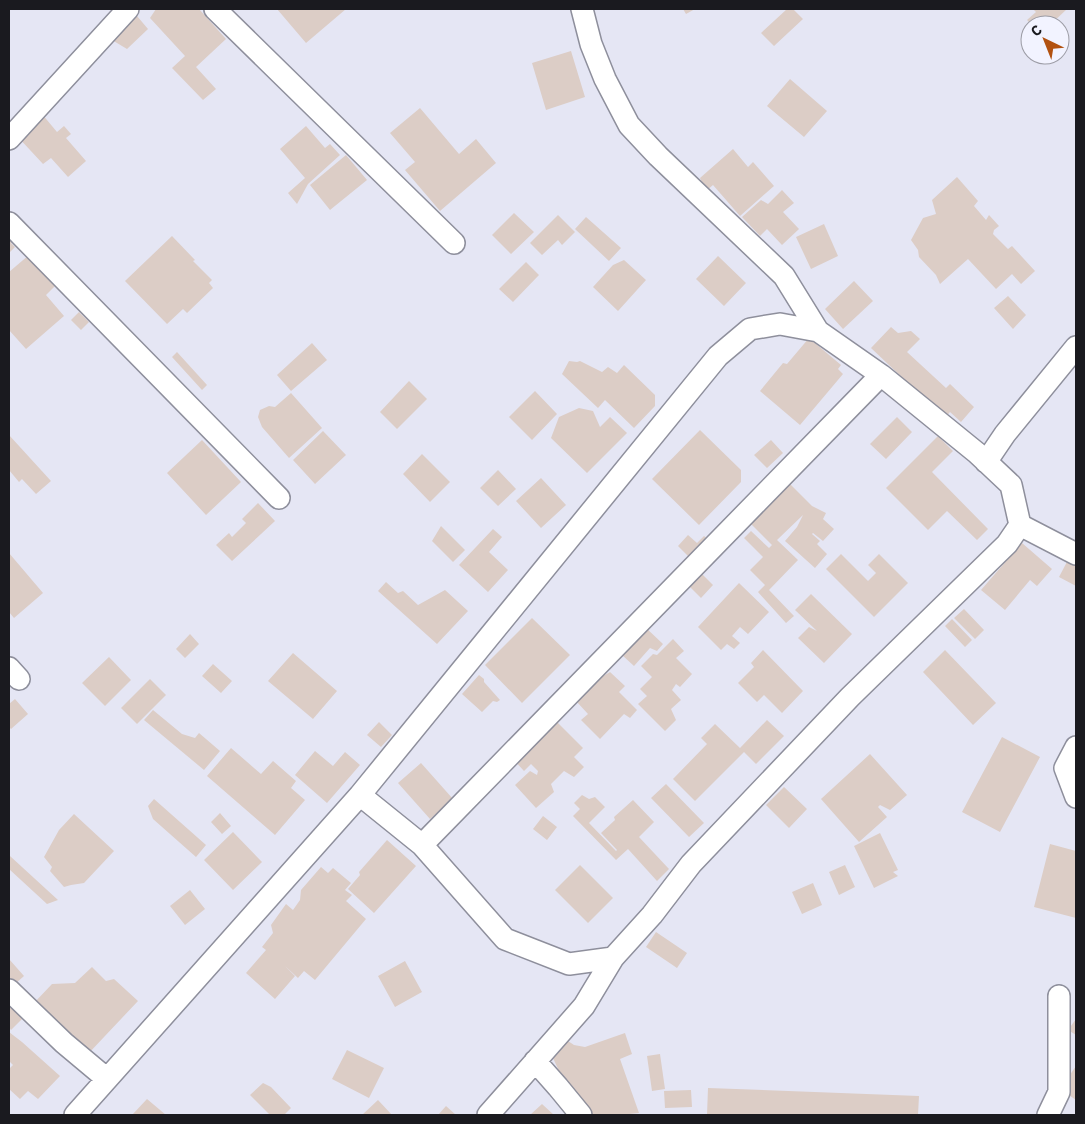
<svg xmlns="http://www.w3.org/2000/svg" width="1085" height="1124" font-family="'IBM Plex Sans',sans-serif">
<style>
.building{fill:#dccdc6}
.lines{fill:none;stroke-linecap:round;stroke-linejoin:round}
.minor-casing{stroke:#8e8f9c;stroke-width:24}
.minor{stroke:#fff;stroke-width:21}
</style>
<rect width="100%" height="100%" fill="#e5e6f4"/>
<path class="building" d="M156 9H199L226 39 196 67 216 89 203 100 172 68 185 56 150 18Z
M277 9H346L306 43Z
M683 9H695L686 14Z
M787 9H793L803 19 774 46 761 33Z
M1033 9H1067L1050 25H1032L1027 20 1036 12Z
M137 16 148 29 127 49 112 40Z
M571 51 585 97 546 110 532 63Z
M790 79 827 111 804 137 767 106Z
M420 108 459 154 476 139 496 163 440 211 405 170 415 162 390 133Z
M42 114 57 132 64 126 71 134 66 138 86 161 68 177 51 158 43 164 17 136Z
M306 126 325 148 330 144 340 155 308 184 297 204 288 193 305 178 280 149Z
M733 149 748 167 753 162 774 186 740 216 713 185 706 191 700 178Z
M346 155 367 180 330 210 310 185Z
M957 177 978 201 974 206 986 220 989 215 999 226 994 230 993 234 1008 249 1012 246 1035 271 1021 284 1012 274 996 289 968 259 940 284 936 275 919 257 918 250 911 240 923 218 936 214 932 200Z
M782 190 794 203 783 212 799 229 782 245 767 229 760 236 742 217 761 200 768 204Z
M514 213 534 232 511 254 492 235Z
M558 215 575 232 562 245 558 240 542 255 530 243Z
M586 217 621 248 609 261 575 229Z
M824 224 838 256 811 269 796 237Z
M9 229 17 238 11 243 15 247 9 253Z
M172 236 195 260 193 261 212 280 209 283 213 288 187 313 183 309 167 324 125 281Z
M29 255 56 285 46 295 64 316 26 349 9 330V272Z
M718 256 746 283 724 306 696 279Z
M624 260 646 280 618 311 593 287 613 265Z
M526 262 539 275 513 302 499 289Z
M854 281 873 301 843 329 825 309Z
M1008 296 1026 315 1013 329 994 308Z
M79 312 89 322 81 330 71 320Z
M891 327 898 333 911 331 920 339 907 352 946 388 950 384 974 407 961 422 950 412 945 418 871 348Z
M809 338 841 365 838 369 843 374 800 425 760 391 783 363 787 364Z
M312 343 327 360 291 391 277 375Z
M177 352 207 385 202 390 172 357Z
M569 361 577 362 580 361 602 372 608 367 617 373 624 365 655 395V406L634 428 605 400 598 408 562 374Z
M409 381 427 399 397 429 380 412Z
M535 391 557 414 532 440 509 417Z
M291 393 322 428 289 458 262 427 258 417 260 410 269 406 275 407Z
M579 408 593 411 600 427 610 417 627 433 587 473 551 438 559 417Z
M897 417 912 432 886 459 870 444Z
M700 430 741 470V482L699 525 652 479Z
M323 431 346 455 315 484 293 460Z
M9 435 51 481 36 494 22 479 19 482 9 470Z
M938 436 953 451 932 472 988 529 977 540 947 511 928 530 886 488Z
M202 440 241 482 206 515 167 473Z
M771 440 783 453 767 468 754 455Z
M422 454 450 482 430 502 403 474Z
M498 470 516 489 498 506 480 488Z
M541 478 566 505 541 528 516 501Z
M788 482 812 506 826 513 823 519 834 529 823 541 813 533 812 534 820 541 817 544 827 554 815 568 785 541 797 527 803 515 777 540 798 560 769 590 794 616 786 623 758 592 765 585 750 570 763 557 744 538 751 531 769 548 772 545 745 518Z
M258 503 275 521 232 561 216 545 229 533 232 537 246 523 242 519Z
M441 526 465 550 453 562 432 541Z
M493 529 502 537 489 552 508 570 488 592 459 565Z
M688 535 697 543 704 536 709 540 691 559 678 546Z
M1022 543 1052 569 1037 586 1030 580 1005 610 981 590Z
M9 553 43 593 14 618 9 612Z
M841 554 868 581 876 573 868 565 879 554 908 583 874 617 826 569Z
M1069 558 1076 561V586L1059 577Z
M697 569 713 585 701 598 685 582Z
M386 582 398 593 403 591 418 605 445 590 468 611 437 644 378 591Z
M739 583 769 612 748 634 740 627 732 636 740 643 734 649 727 644 721 650 698 627Z
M811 594 852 634 824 663 798 638 809 627 817 631 795 610Z
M964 609 984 630 975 639 954 618Z
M532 618 570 655 522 703 485 665Z
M952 619 972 640 965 647 945 626Z
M644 626 663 644 657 651 650 648 634 666 622 655Z
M190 634 199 644 185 658 176 649Z
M673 639 684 651 676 658 692 674 680 687 676 684 672 690 681 700 671 709 676 720 665 731 638 704 647 696 640 689 652 677 641 666 653 654 657 655Z
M763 650 803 691 782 713 764 695 757 702 738 683 754 667 751 663Z
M945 650 996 703 973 725 923 672Z
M293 653 337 691 313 719 268 681Z
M109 657 131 680 105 706 82 683Z
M213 664 232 681 221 693 202 676Z
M610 672 625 686 619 692 637 710 630 718 624 714 600 739 581 720 588 714 576 701 598 679Z
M479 675 484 679V682L500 700 497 702 493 701 482 712 462 694Z
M150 679 166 695 137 724 121 708Z
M15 699 28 714 11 729 9 727V704Z
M153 710 182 734 195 738 199 733 220 751 204 770 144 720Z
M552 717 583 748 574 757 584 767 574 777 564 771 551 784 554 792 536 808 515 785 530 771 537 775 538 771 531 764 524 771 512 758Z
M767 720 784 736 756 764 744 752 695 801 673 779 707 744 701 738 715 724 740 748Z
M379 722 392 735 381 747 367 735Z
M1002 737 1040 757 1000 832 962 812Z
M231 748 261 774 273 761 296 781 291 788 305 800 275 835 207 776Z
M315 751 333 766 345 752 360 765 327 803 295 775Z
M870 754 907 795 890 810 880 805 878 807 887 817 859 842 821 799Z
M421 763 453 799 430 819 398 783Z
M666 784 704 823 689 837 651 798Z
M784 787 807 809 789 828 766 805Z
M582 795 589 799 595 797 605 807 589 823 616 851 617 850 601 833 615 820 614 817 633 800 654 822 639 837 669 869 657 881 628 849 616 860 573 816 580 809 574 803Z
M154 799 206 845 196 857 153 819 148 806Z
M220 813 231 826 222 834 211 822Z
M74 814 114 851 84 883 71 885 64 887 50 871 52 867 44 857 59 830Z
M543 816 557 827 547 840 533 829Z
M233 832 262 862 233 890 204 860Z
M880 833 898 870 893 872 898 876 874 888 854 846Z
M387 840 416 866 374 913 348 889 360 875 359 872Z
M1050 844 1076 851V918L1034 907Z
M10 856 58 900 47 904 9 869V857Z
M580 865 613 898 588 923 555 890Z
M845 865 855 887 839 895 829 872Z
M321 867 328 873 333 868 351 883 345 890 352 895 346 901 366 919 315 980 304 971 298 978 285 966 295 976 275 999 246 973 266 950 262 947 273 933 271 925 286 904 293 910 300 900 301 890Z
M813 883 822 905 802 914 792 892Z
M190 890 205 909 185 925 170 906Z
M656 932 687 953 677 968 646 947Z
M9 959 24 976 15 984 9 977Z
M405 961 422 992 395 1007 378 976Z
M92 967 106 981 114 979 138 1001 88 1054 34 1003 52 984 75 983Z
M9 1000 25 1016 11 1030 9 1027Z
M1076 1019V1035L1068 1030Z
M9 1032 22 1042 60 1076 38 1099 28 1091 20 1099 9 1089V1069L13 1065 9 1061Z
M625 1033 632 1054 620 1059 639 1113 620 1115H588L572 1099 553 1058 565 1039 574 1045 585 1047Z
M347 1050 384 1068 369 1098 332 1079Z
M660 1054 665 1089 652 1091 647 1056Z
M1076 1066V1100L1060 1089Z
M263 1083 271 1087 291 1108 284 1115H270L250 1095Z
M708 1088 919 1096 918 1115H707Z
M691 1090 692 1107 665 1108 664 1091Z
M147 1099 166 1115H132Z
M378 1100 392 1115H362Z
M542 1104 554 1115H530Z
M446 1106 456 1115H438Z"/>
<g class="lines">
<g class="minor-casing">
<path id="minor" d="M215 9 454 243
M582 9 591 44 605 79 629 125 658 156 784 276 818 331
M9 139 128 9
M9 223 279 498
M986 462 1005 434 1076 347
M1020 525 1076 554
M9 668 19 679
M1076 747 1065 768 1076 797
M360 795 422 845 505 939 569 964 613 958
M422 845 881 375
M9 990 64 1043 107 1079
M535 1061 558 1087 581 1115
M75 1115 360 795 718 356 750 329 780 324 818 331 881 375 977 453 1011 485 1020 525 1007 544 850 697 691 864 652 915 613 958 584 1006 488 1115
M1048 1115 1059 1092V996"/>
</g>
<use href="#minor" class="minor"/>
</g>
<rect width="1085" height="1124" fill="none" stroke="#1a1a1f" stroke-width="20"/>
<g transform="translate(1045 40) rotate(317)"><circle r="24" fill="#f2f3ff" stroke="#9c9ca5"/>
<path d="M0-4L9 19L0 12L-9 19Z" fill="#b25110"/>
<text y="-8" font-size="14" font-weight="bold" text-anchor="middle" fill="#1a1a1f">С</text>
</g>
</svg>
